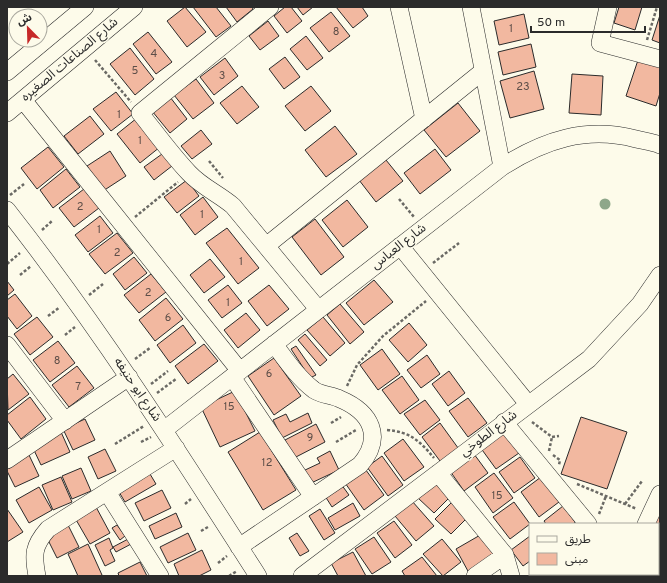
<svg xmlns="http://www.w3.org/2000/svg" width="667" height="583" font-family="Overpass,'Noto Sans Arabic',sans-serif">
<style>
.building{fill:#f2b8a0;stroke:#2b2b2b}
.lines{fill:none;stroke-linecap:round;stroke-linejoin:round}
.minor-casing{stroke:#2b2b2b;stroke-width:18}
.path{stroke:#6a6964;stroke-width:2.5;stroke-dasharray:3 2;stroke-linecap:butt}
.minor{stroke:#fdfbea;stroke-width:17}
.tree{fill:#8ea78a}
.labels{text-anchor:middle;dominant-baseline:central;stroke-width:3;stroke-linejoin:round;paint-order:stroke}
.number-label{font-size:11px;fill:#5d4e48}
.street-label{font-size:13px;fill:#2b2b2b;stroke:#fdfbea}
</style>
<rect width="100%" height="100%" fill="#fdfbea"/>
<path class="building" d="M185 7 206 32 187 47 167 21Z
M193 7H216L231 26 216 37Z
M226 7H252L253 9 237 22Z
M285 7H291L302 21 287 33 274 16Z
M297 7H313L303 15Z
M336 7H362L368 16 353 28Z
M619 7H642L635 30 614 23Z
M331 12 350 36 329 52 310 28Z
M524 14 529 38 499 45 494 21Z
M660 15V43L652 40Z
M268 21 279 36 260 50 249 36Z
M148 32 172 62 156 74 133 44Z
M306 36 323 58 307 70 290 49Z
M531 44 536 67 503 75 498 52Z
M130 48 154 79 135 95 110 64Z
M285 57 300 77 284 89 269 69Z
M639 57 660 64V93L656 106 626 96Z
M225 58 238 76 214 95 200 77Z
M534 71 544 109 510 118 500 81Z
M572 74 603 76 601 115 569 113Z
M196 79 214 103 193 119 174 95Z
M242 86 259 107 237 124 220 103Z
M311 86 331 111 305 131 285 106Z
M116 92 133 114 111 131 93 109Z
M170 97 187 119 170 133 152 111Z
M458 103 480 131 446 157 424 130Z
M90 116 104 134 78 154 64 136Z
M137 118 160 147 140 163 117 134Z
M335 126 357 154 326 177 305 150Z
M201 130 212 144 192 159 181 146Z
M48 147 64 167 37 189 21 168Z
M435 149 451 170 420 194 404 173Z
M110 151 126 176 103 191 87 166Z
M162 154 172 166 154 180 144 167Z
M386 160 403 181 376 202 359 180Z
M66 169 80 187 53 208 40 190Z
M187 180 199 196 177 213 164 197Z
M84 189 99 208 74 227 59 208Z
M203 197 218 217 195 235 180 215Z
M347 200 368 227 343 247 322 220Z
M100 216 113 233 88 252 75 235Z
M315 219 344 257 321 275 292 237Z
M227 228 259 268 238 284 206 243Z
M117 233 133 253 105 274 89 254Z
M134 257 147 273 125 290 113 274Z
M210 259 225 277 204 293 190 275Z
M151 274 166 292 139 313 124 295Z
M374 280 393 302 364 325 346 303Z
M7 281 14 290 7 296Z
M228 285 242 303 222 318 208 300Z
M269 285 289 309 267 326 248 301Z
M15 294 32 316 17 329 7 316V300Z
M166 298 183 319 155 341 139 320Z
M340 304 364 332 350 344 327 315Z
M246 313 260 330 238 348 224 330Z
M37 317 53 337 30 355 14 334Z
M323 317 345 343 330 356 307 330Z
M409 323 427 345 408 362 389 340Z
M183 325 196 343 170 363 157 345Z
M305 334 327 360 320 366 298 340Z
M58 341 75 363 50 382 33 360Z
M204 344 218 361 188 384 175 366Z
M296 346 316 375 310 378 291 349Z
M382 349 400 374 378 390 360 365Z
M427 355 440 374 421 388 407 370Z
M274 358 301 396 274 415 248 376Z
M77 366 94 388 69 407 52 385Z
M449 371 465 393 448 406 432 384Z
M13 374 29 394 8 410 7 379Z
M402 376 419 400 400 414 382 390Z
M235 391 255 431 220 447 201 407Z
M30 397 46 419 21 439 7 420V415Z
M468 398 487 423 468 437 449 411Z
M425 400 440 420 420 435 404 414Z
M308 413 312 423 282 438 273 420 286 414 290 422Z
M581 417 627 432 607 489 561 474Z
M85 419 95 440 73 450 63 429Z
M440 423 461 452 443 465 422 437Z
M316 424 325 442 294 458 285 440Z
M503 431 519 453 496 469 480 447Z
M61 432 70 452 41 465 32 446Z
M260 432 296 490 263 510 228 452Z
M403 439 424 467 404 481 384 453Z
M105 449 116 471 98 479 88 457Z
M330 451 339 470 309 484 303 471 320 463 317 458Z
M474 454 488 473 464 491 450 471Z
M29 455 39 476 15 487 7 471V465Z
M382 456 403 485 388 496 367 467Z
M520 457 535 478 514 493 499 472Z
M363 466 384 495 364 510 343 480Z
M81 468 91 491 72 499 62 476Z
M147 469 156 484 125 502 116 487Z
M494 473 513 498 493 513 475 487Z
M61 477 72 502 53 510 42 485Z
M541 477 559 502 539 517 521 492Z
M434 482 450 497 434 513 418 498Z
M341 484 349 495 332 507 325 496Z
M39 487 52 510 29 523 16 500Z
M162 490 171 508 144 521 135 503Z
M454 500 470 515 451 534 435 519Z
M412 501 434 526 416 541 395 516Z
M514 502 530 524 510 539 493 517Z
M353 503 360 516 335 530 328 518Z
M563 506 575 522 573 524H546L544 521Z
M96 507 110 533 90 544 75 518Z
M7 509 23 532 7 542Z
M320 509 335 533 324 540 309 516Z
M660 511V528L658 524H653Z
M176 513 182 527 155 539 149 526Z
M394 521 412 545 395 558 377 533Z
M67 523 79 547 57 558 45 534Z
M117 525 125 536 120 540 112 528Z
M188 533 196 550 168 563 160 547Z
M297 533 309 551 300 556 289 538Z
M482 534 496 558 469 573 456 549Z
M530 536V561L523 566 511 550Z
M374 537 391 562 372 574 355 549Z
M109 538 113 548 110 550 115 561 105 566 95 545Z
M130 538 133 543 116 552 113 547Z
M658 538 660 539V566H658Z
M442 539 461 562 443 576 423 554Z
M88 544 102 575 99 576H78L68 554Z
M202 550 211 570 199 576H179L174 564Z
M353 552 366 576H338L331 563Z
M422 557 437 576H405L402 571Z
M140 562 147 576H119L118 573Z
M660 573V576H630V574Z
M537 574H566L564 576H535Z"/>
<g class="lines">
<g class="minor-casing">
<path id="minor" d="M270 7 140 113C156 133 171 154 189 173 202 187 219 194 233 206L318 309
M399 7 424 119
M471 7 502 167
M608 7 600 43 660 59
M7 72 85 7
M23 100 240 371
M7 113 134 7
M7 210C99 327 178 451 258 576
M266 246 483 71
M400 246 528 404
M7 345 65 421
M232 377 313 497
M504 422 588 524
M164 430 502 167C544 140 586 126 636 139 644 141 653 142 660 145
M7 460 129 377
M438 473 505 555 511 576
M107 492 160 576
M646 524 660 494
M239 547 360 465C384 437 371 412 340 399 332 395 321 395 314 390 298 378 286 360 274 344
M37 576C33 555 33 546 48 529L176 448
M302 576 589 359 640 304 660 275
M475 576 505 555
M622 576V574"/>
</g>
<path class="path" d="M647 40 657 7
M95 60 131 102
M209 161 223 178
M10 195 24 184
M399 199 414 217
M135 217 178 182
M42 230 52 221
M433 263 459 243
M7 264 20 253
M20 275 31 266
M89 295 103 284
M48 316 60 307
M65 335 75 327
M135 359 150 348
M151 384 168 371
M347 386 357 365 383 336 426 301
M157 393 176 379
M532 422 552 437 559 436
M331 423 341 417
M387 430C410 432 419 440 434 458
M141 442 151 437
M336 442 356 430
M115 444 144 426
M549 451 552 437
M553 455 560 460 559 465
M577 484 637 509
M185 504 191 499
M625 504 642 481
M599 514 606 496
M201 531 208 527
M218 563 227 556
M229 576 237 571"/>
<use href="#minor" class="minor"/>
</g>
<circle class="tree" cx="605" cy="204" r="5.5"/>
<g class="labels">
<g class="number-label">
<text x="511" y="29">1</text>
<text x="336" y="32">8</text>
<text x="154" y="54">4</text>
<text x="135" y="71">5</text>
<text x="222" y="76">3</text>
<text x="523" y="87">23</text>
<text x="119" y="115">1</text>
<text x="140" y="141">1</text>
<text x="80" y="207">2</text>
<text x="202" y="215">1</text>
<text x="99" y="230">1</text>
<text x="117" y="253">2</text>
<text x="241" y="262">1</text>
<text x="148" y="293">2</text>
<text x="228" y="303">1</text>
<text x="168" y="318">6</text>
<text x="57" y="361">8</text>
<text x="269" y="374">6</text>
<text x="78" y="387">7</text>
<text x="229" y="407">15</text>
<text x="310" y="438">9</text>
<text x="267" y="463">12</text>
<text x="497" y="496">15</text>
</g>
<g class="street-label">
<text transform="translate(70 60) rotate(-40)">شارع الصناعات الصغيره</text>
<text transform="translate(399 247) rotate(-38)">شارع العباس</text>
<text transform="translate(137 390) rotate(56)">شارع ابو حنيفه</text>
<text transform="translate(489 434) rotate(-37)">شارع الطوخي</text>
</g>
</g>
<rect width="667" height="583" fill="none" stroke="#2b2b2b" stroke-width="16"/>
<rect x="529" y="523" width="130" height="52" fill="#fdfbea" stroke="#a9a89e"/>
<rect x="537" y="536" width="20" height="6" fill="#fdfbea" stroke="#a9a89e"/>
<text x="565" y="543" font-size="12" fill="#2b2b2b">طريق</text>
<rect x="537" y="553" width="20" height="12" fill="#f2b8a0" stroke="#a9a89e"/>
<text x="565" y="563" font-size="12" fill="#2b2b2b">مبنى</text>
<g transform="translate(28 28) rotate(337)"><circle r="19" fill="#fdfbea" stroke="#a9a89e"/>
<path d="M0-3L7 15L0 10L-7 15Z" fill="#c62828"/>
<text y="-6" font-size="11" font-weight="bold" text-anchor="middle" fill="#2b2b2b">ش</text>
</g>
<path d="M531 26v6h114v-6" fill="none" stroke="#2b2b2b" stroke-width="2"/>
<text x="537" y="26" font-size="12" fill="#2b2b2b" stroke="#fdfbea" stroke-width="3" paint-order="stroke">50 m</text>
</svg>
